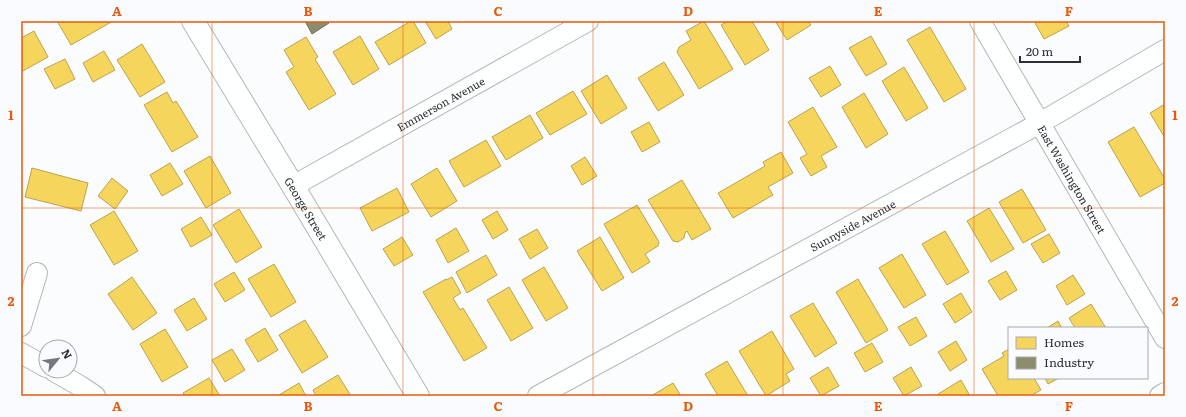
<svg xmlns="http://www.w3.org/2000/svg" width="1186" height="417" font-family="Literata,serif">
<style>
.homes{fill:#f6d55c;stroke:#b9a351}
.industry{fill:#8c8c6e;stroke:#6f705d}
.lines{fill:none;stroke-linecap:round;stroke-linejoin:round}
.minor-casing{stroke:#b4b5b9;stroke-width:22}
.tertiary-casing{stroke:#b4b5b9;stroke-width:24}
.minor{stroke:#feffff;stroke-width:20}
.tertiary{stroke:#feffff;stroke-width:22}
.grid{fill:none;stroke:#e8590c;stroke-width:1;stroke-opacity:0.55}
.labels{text-anchor:middle;dominant-baseline:central;stroke-width:4;stroke-linejoin:round;paint-order:stroke}
.street-label{font-size:11px;fill:#2c2f36;stroke:#fafbff}
.neatline{fill:none;stroke:#e8590c;stroke-width:1.5}
.grid-label{font-size:13px;text-anchor:middle;font-weight:bold;fill:#e8590c}
</style>
<rect width="100%" height="100%" fill="#fbfcfe"/>
<path class="homes" d="M57 21H113L71 45Z
M411 21H413L426 43 389 65 375 42Z
M425 21H448L452 29 436 39Z
M704 21 733 69 699 89 677 52 679 47 691 40 686 31Z
M728 21H752L769 50 745 65 721 25Z
M775 21H808L811 25 787 40Z
M1034 21H1066L1069 26 1044 39Z
M930 27 966 89 944 102 907 40Z
M34 31 48 57 21 72V38Z
M360 36 379 69 353 85 333 52Z
M871 36 887 64 866 76 849 48Z
M306 37 318 57 315 59 336 94 309 110 286 72 294 67 284 50Z
M142 44 165 82 140 97 117 60Z
M104 51 115 70 93 82 83 63Z
M65 59 75 79 55 89 44 69Z
M664 62 684 95 658 111 638 78Z
M830 66 841 85 821 97 809 78Z
M904 67 928 108 906 121 882 81Z
M607 75 627 108 601 124 581 91Z
M573 91 587 114 550 135 536 113Z
M167 92 173 103 176 101 198 137 172 152 144 105Z
M864 93 888 134 866 148 842 107Z
M1165 104V138L1150 113Z
M813 107 837 147 821 156 827 167 811 176 800 158 807 154 788 122Z
M530 115 543 138 506 160 492 137Z
M649 122 660 142 642 152 631 132Z
M1134 127 1165 179V183L1140 197 1108 142Z
M486 140 501 166 464 187 449 161Z
M781 152 793 173 768 187 773 195 733 218 718 193 765 166 763 162Z
M210 156 231 193 206 208 184 171Z
M585 157 597 176 582 185 571 166Z
M170 163 183 184 162 196 150 175Z
M32 168 88 183 81 211 25 197Z
M437 168 457 201 431 217 411 184Z
M112 178 128 191 115 209 98 196Z
M682 180 711 229 692 240 687 231 685 233 684 238 678 242 673 241 648 200Z
M397 188 409 212 372 231 360 208Z
M1022 189 1046 230 1023 243 999 202Z
M637 205 659 242 658 246 645 254 650 262 632 273 604 224Z
M989 208 1014 249 991 262 967 221Z
M239 209 262 247 236 263 213 225Z
M114 211 138 251 114 265 90 225Z
M497 211 508 230 493 239 482 220Z
M201 217 212 235 191 247 181 229Z
M456 228 469 251 448 263 436 240Z
M537 229 548 248 530 259 519 239Z
M945 231 969 272 947 285 922 244Z
M1049 234 1060 253 1043 263 1031 244Z
M402 237 413 255 394 266 383 249Z
M600 237 624 278 602 291 577 251Z
M902 254 926 295 904 308 879 268Z
M486 255 497 275 467 293 456 272Z
M274 264 296 302 271 317 248 279Z
M544 267 568 308 546 321 522 280Z
M1006 271 1017 290 1000 300 988 281Z
M234 272 245 290 225 302 214 284Z
M1073 275 1085 294 1067 305 1056 286Z
M132 277 157 313 133 330 108 294Z
M452 277 461 293 453 298 460 310 463 308 487 348 464 361 423 292 446 279V280Z
M858 279 888 330 866 343 836 292Z
M509 287 533 328 511 341 487 300Z
M961 293 972 312 955 323 943 304Z
M194 298 207 319 187 331 174 310Z
M813 303 837 343 815 357 790 316Z
M1091 304 1106 328H1075L1069 318Z
M916 317 927 336 910 346 898 327Z
M305 320 328 357 302 373 279 335Z
M1058 321 1062 328H1047Z
M265 328 278 350 258 362 245 340Z
M165 329 188 367 162 382 140 344Z
M772 331 794 369 786 374 790 381 766 396 739 351Z
M956 341 967 360 950 371 938 352Z
M872 343 883 362 865 372 854 353Z
M232 349 245 370 225 382 212 360Z
M1009 349V378H1034L1041 390 1030 396H998L982 369 1004 356 1002 353Z
M727 361 748 396H718L705 374Z
M828 367 839 386 821 396 810 378Z
M911 367 922 386 904 396 893 378Z
M338 375 351 396H316L313 390Z
M209 378 220 396H185L183 393Z
M1045 378H1059L1048 384Z
M961 380 970 396H940L938 394Z
M299 383 306 396H279V395Z
M673 383 681 396H651Z"/>
<path class="industry" d="M305 21H328L329 23 312 34Z"/>
<g class="lines">
<g class="minor-casing">
<g id="minor">
<path id="s1" d="M980 21 1165 338"/>
<path id="s2" d="M293 186 588 21"/>
<path d="M21 326 37 273"/>
<path d="M21 353 46 367"/>
<path d="M54 371 80 386 95 396"/>
<path id="s3" d="M538 396 1040 123 1165 50"/>
<path d="M1160 396 1165 393"/>
</g>
</g>
<g class="tertiary-casing">
<g id="tertiary">
<path id="s4" d="M193 21 293 186 418 396"/>
</g>
</g>
<use href="#minor" class="minor"/>
<use href="#tertiary" class="tertiary"/>
</g>
<path class="grid" d="M212 21V396M403 21V396M593 21V396M783 21V396M974 21V396M21 208H1165"/>
<g class="labels">
<g class="street-label">
<text stroke="none"><textPath href="#s2" startOffset="169">Emmerson Avenue</textPath></text>
<text stroke="none"><textPath href="#s1" startOffset="183">East Washington Street</textPath></text>
<text stroke="none"><textPath href="#s4" startOffset="219">George Street</textPath></text>
<text stroke="none"><textPath href="#s3" startOffset="358">Sunnyside Avenue</textPath></text>
</g>
</g>
<rect width="1186" height="417" fill="none" stroke="#fafbff" stroke-width="44"/>
<rect x="1008" y="327" width="140" height="52" fill="#fafbff" stroke="#a8a9af"/>
<rect x="1016" y="337" width="20" height="12" fill="#f6d55c" stroke="#a8a9af"/>
<text x="1044" y="347" font-size="12" fill="#2c2f36">Homes</text>
<rect x="1016" y="357" width="20" height="12" fill="#8c8c6e" stroke="#a8a9af"/>
<text x="1044" y="367" font-size="12" fill="#2c2f36">Industry</text>
<g transform="translate(58 359) rotate(61)"><circle r="19" fill="#fafbff" stroke="#a8a9af"/>
<path d="M0-3L7 15L0 10L-7 15Z" fill="#74777c"/>
<text y="-6" font-size="11" font-weight="bold" text-anchor="middle" fill="#2c2f36">N</text>
</g>
<path d="M1020 56v6h60v-6" fill="none" stroke="#2c2f36" stroke-width="2"/>
<text x="1026" y="56" font-size="12" fill="#2c2f36" stroke="#fafbff" stroke-width="3" paint-order="stroke">20 m</text>
<rect x="22" y="22" width="1142" height="373" class="neatline"/>
<g class="grid-label">
<text x="117" y="16">A</text>
<text x="308" y="16">B</text>
<text x="498" y="16">C</text>
<text x="688" y="16">D</text>
<text x="878" y="16">E</text>
<text x="1069" y="16">F</text>
<text x="11" y="120">1</text>
<text x="1175" y="120">1</text>
<text x="11" y="306">2</text>
<text x="1175" y="306">2</text>
<text x="117" y="411">A</text>
<text x="308" y="411">B</text>
<text x="498" y="411">C</text>
<text x="688" y="411">D</text>
<text x="878" y="411">E</text>
<text x="1069" y="411">F</text>
</g>
</svg>
